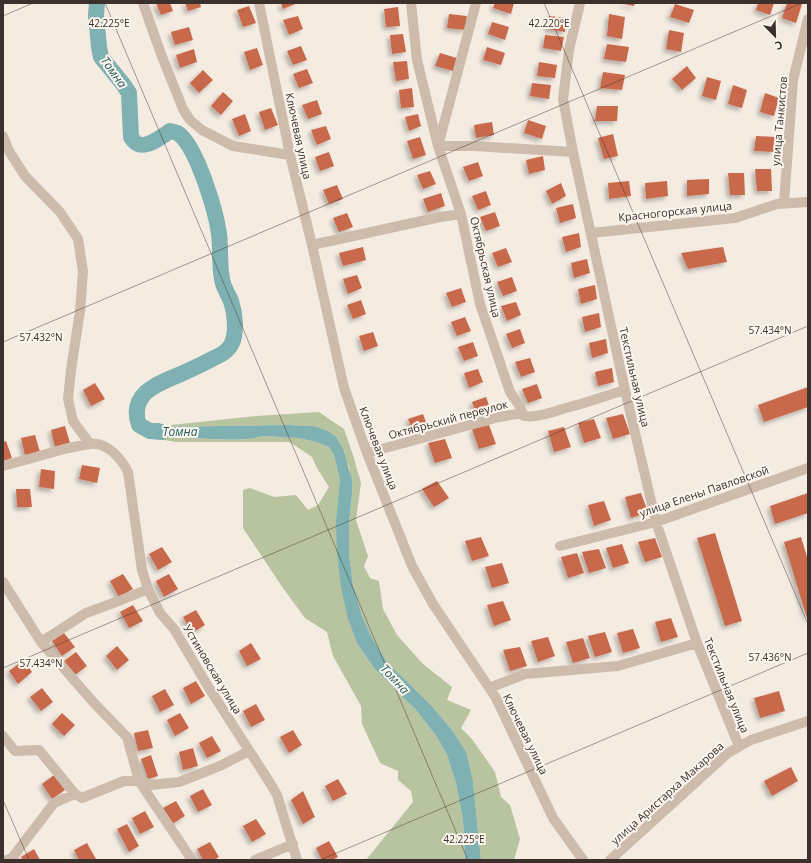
<svg xmlns="http://www.w3.org/2000/svg" width="811" height="863" font-family="'Open Sans',sans-serif">
<style>
.green{fill:#b8c4a0}
.water{fill:#7fb0b2}
.lines{fill:none;stroke-linecap:round;stroke-linejoin:round}
.river{stroke:#7fb0b2;stroke-width:16}
.building{fill:#c8694b;filter:url(#shadow)}
.minor{stroke:#cdbbac;stroke-width:10}
.ticks{fill:none;stroke:#3b302b;stroke-width:1;stroke-opacity:0.45}
.labels{text-anchor:middle;dominant-baseline:central;stroke-width:4;stroke-linejoin:round;paint-order:stroke}
.street-label{font-size:11px;fill:#3b302b;stroke:#fbf5ee}
.water-label{font-size:12px;font-style:italic;fill:#1f5a5e;stroke:#fbf5ee}
.ticks-label{font-size:10px;text-anchor:middle;fill:#3b302b;stroke:#fbf5ee;stroke-width:4;stroke-linejoin:round;paint-order:stroke}
</style>
<defs>
<filter id="shadow"><feDropShadow dx="-3" dy="3" stdDeviation="2" flood-color="#0004"/></filter>
</defs>
<rect width="100%" height="100%" fill="#f4ebe1"/>
<path class="green" d="M319 412 344 429 353 455 361 483 356 520 368 556 364 566 370 578 379 581 383 609 397 635 423 664 452 687 447 700 471 710 461 728 472 739 495 772 501 797 510 805 520 839 514 860H481L473 782 452 730 430 704 386 661 372 638 362 616 353 585 349 554V524L352 495 349 466 313 426 288 425 152 427 256 416Z
M153 435C174 436 246 444 261 436L299 438 316 442 329 447 334 455 340 480 358 645 374 668 416 710 437 737 447 755 456 783 463 820 465 860H366L413 802 411 791 398 780V771L380 763 362 724 361 706 333 656 327 632 305 618 283 588 243 528V490L250 488 274 497 296 495 308 510 318 505 329 487 317 468 312 457 290 442H176L153 438Z"/>
<path class="water" d="M288 425 313 426 328 431 336 437 343 449 352 480V495L349 524V554L353 585 362 616 372 638 386 661 430 704 452 730 466 752 473 782 481 860H465L463 820 456 783 447 755 437 737 416 710 374 668 358 645 348 619 341 587 337 554 336 523 340 480 334 455 329 447 316 442 299 438 261 436C246 444 174 436 153 435L152 427Z"/>
<g class="lines">
<path class="river" d="M97 3 96 15 99 47 101 57 123 84 129 93 131 137C133 140 135 143 138 144 147 148 163 136 170 131 173 132 177 132 179 134 197 148 216 211 219 234 221 249 219 263 222 279 223 287 228 294 231 301 235 313 237 331 232 343 229 351 221 355 214 358 203 364 192 369 181 374 159 383 128 393 139 425L150 431 161 432 152 431H158"/>
</g>
<path class="building" d="M156 3H170L173 11 161 15Z
M185 3H200L201 7 188 11Z
M281 3H298L283 9Z
M495 3H514L511 14 493 8Z
M619 3H635L634 6Z
M758 3H774L770 15 756 10Z
M787 3H798L802 4 796 23 782 18Z
M675 4 694 10 689 23 670 17Z
M249 6 256 23 243 27 237 10Z
M398 7 400 26 386 27 384 9Z
M449 14 467 16 465 30 447 28Z
M609 14 625 17 622 39 607 36Z
M298 16 303 29 289 35 283 20Z
M549 16 567 18 565 32 547 29Z
M492 22 509 27 505 40 488 34Z
M189 27 193 40 175 45 171 32Z
M669 30 684 33 681 52 666 49Z
M403 34 406 52 392 54 390 35Z
M545 35 564 37 561 51 543 48Z
M607 44 629 47 626 62 604 59Z
M301 46 307 60 293 65 287 51Z
M487 47 505 53 501 65 483 60Z
M257 48 263 65 250 70 244 52Z
M194 49 197 62 180 68 176 55Z
M440 53 457 58 453 71 435 66Z
M407 61 409 79 396 81 393 62Z
M539 62 557 65 555 78 537 76Z
M687 66 696 78 682 90 672 79Z
M307 69 313 83 299 88 293 74Z
M203 70 213 80 199 93 190 83Z
M603 72 625 75 622 90 600 88Z
M707 77 721 81 716 100 702 96Z
M532 83 551 85 549 99 530 96Z
M733 85 747 90 742 108 728 104Z
M412 88 414 107 401 108 399 90Z
M223 92 233 101 221 115 211 106Z
M765 93 779 98 774 116 760 112Z
M317 100 322 114 308 119 302 105Z
M597 106H618L617 121H595Z
M271 108 278 125 265 130 259 112Z
M245 114 251 131 239 136 232 119Z
M418 114 421 126 409 131 405 117Z
M528 120 546 126 542 139 524 133Z
M492 122 494 135 476 138 474 125Z
M326 126 331 139 317 145 311 130Z
M613 134 618 156 604 159 598 138Z
M756 136 775 137 774 152 754 151Z
M420 137 426 155 413 159 407 141Z
M329 152 334 166 320 171 315 157Z
M543 156 545 170 529 174 526 160Z
M478 162 483 176 469 181 463 167Z
M755 169H771L772 191H757Z
M430 171 436 184 423 189 417 175Z
M728 173H744L745 195H730Z
M709 179V194L687 196V180Z
M629 181 631 196 609 199 608 183Z
M667 181 668 196 646 199 645 183Z
M561 183 566 196 552 204 546 191Z
M337 185 343 199 329 204 323 190Z
M486 191 491 205 478 210 472 196Z
M441 193 445 206 428 212 423 199Z
M573 204 576 218 560 223 556 208Z
M495 212 500 226 486 231 480 217Z
M347 213 353 227 339 232 333 218Z
M579 233 581 247 566 252 562 237Z
M363 247 366 260 343 266 339 253Z
M723 247 727 262 688 269 681 253Z
M506 248 512 262 498 267 492 253Z
M587 259 590 273 574 278 571 263Z
M357 275 362 288 348 294 343 279Z
M512 277 517 291 503 296 497 282Z
M595 285 597 299 581 304 578 289Z
M461 288 466 302 452 307 446 293Z
M361 300 366 314 353 319 347 305Z
M516 302 521 315 507 321 501 306Z
M599 313 601 327 585 332 582 317Z
M465 317 471 331 457 336 451 322Z
M520 329 525 343 512 348 506 334Z
M373 332 378 346 364 351 359 336Z
M606 339 608 353 592 358 589 343Z
M473 342 478 356 464 361 458 347Z
M530 358 535 372 521 377 515 362Z
M612 368 614 382 598 386 595 372Z
M478 369 483 382 469 388 464 373Z
M95 383 105 399 91 406 83 390Z
M537 384 542 398 528 403 522 389Z
M808 387V407L764 422 758 405Z
M486 397 491 411 477 416 472 402Z
M423 414 428 428 414 434 408 419Z
M623 414 630 434 613 439 606 418Z
M594 419 601 438 584 443 578 423Z
M489 425 496 444 479 449 472 429Z
M65 426 70 443 55 447 51 430Z
M564 427 571 447 554 452 548 431Z
M35 435 40 452 25 456 21 438Z
M445 439 452 458 435 463 428 443Z
M6 441 12 458 3 461V442Z
M82 465 100 468 97 483 79 479Z
M41 469 55 471 54 489 39 487Z
M437 481 449 498 434 507 422 489Z
M16 489H30L32 507H17Z
M641 493 648 512 631 518 625 497Z
M808 493V513L775 524 770 506Z
M604 501 611 520 594 526 588 505Z
M715 533 742 621 725 626 697 538Z
M481 537 489 556 472 561 465 541Z
M801 537 808 560V622L784 542Z
M655 538 662 557 645 562 638 542Z
M622 544 629 563 613 568 606 548Z
M162 547 172 562 158 570 149 554Z
M599 549 606 568 589 573 582 552Z
M577 553 584 573 568 578 561 557Z
M502 563 509 583 492 588 485 567Z
M123 574 133 589 119 597 110 581Z
M169 574 178 589 164 597 156 581Z
M503 601 511 620 494 626 487 605Z
M133 605 143 621 129 628 120 612Z
M196 610 205 625 192 633 183 617Z
M671 618 678 637 661 642 655 622Z
M633 629 640 648 623 653 617 633Z
M605 632 612 652 595 657 588 636Z
M64 633 75 647 62 656 52 641Z
M548 637 555 656 538 662 531 641Z
M583 638 590 658 573 663 566 642Z
M251 643 261 659 247 666 239 651Z
M117 646 129 660 117 670 106 656Z
M520 647 527 666 510 671 503 650Z
M76 652 87 666 75 675 64 661Z
M24 660 32 672 18 684 9 671Z
M196 681 205 696 191 704 183 688Z
M42 688 53 702 41 711 30 697Z
M165 689 174 705 160 712 152 696Z
M779 691 785 711 760 718 754 698Z
M256 704 265 720 251 727 243 711Z
M62 713 75 725 64 736 52 724Z
M180 713 189 728 175 736 167 720Z
M148 730 153 748 138 751 134 733Z
M293 730 302 745 289 753 280 737Z
M212 736 221 751 207 758 199 743Z
M193 748 198 766 183 770 179 752Z
M151 755 158 776 148 779 141 759Z
M791 767 798 781 772 796 764 781Z
M54 775 65 790 52 799 42 784Z
M338 779 347 794 333 801 325 786Z
M203 789 212 805 198 812 190 796Z
M303 791 315 817 303 824 291 800Z
M176 801 185 816 172 824 163 808Z
M145 811 154 827 140 834 132 818Z
M256 819 266 834 252 842 243 826Z
M127 824 139 846 129 852 117 829Z
M329 841 338 857 332 860H322L316 848Z
M210 842 219 857 214 860H203L197 849Z
M87 843 96 859 94 860H79L74 850Z
M34 849 40 860H23L21 857Z"/>
<g class="lines">
<path class="minor" d="M143 3 161 54 183 109 190 120 202 130 233 146 290 155
M259 3 290 155 312 245 344 388 367 453 412 566 433 604 496 698 553 818 583 860
M411 3 417 60 438 146 461 214 480 304 510 392 519 405 524 416C538 418 552 412 566 408 586 403 605 396 625 390
M476 3 438 146H475L573 152
M580 3 569 50 563 99 573 152 625 390 656 522 697 643 739 746
M3 136 9 151 25 176 60 212 78 239 83 271 80 311 71 370 68 399 73 421 90 444C107 442 121 458 128 472L142 570 148 589 160 613 174 629 209 688 270 783 277 795 297 860
M784 203 793 80 808 19
M591 233 735 218 777 204 808 202
M312 245 440 217 461 214
M367 453 499 417 523 413
M3 466 68 448 90 444
M560 546 656 522 808 468
M3 582 41 642 94 703 127 737 139 781 192 860
M41 642 86 613 119 601 148 589
M489 688 525 674 618 666 697 643
M3 736 15 751 39 750 75 794 82 798 124 781H139L151 785 179 782 222 765 249 751
M7 860 12 858 54 803 75 794
M255 860 293 844
M610 860 728 753 751 740 808 721"/>
</g>
<path class="ticks" d="M105 3 468 860M544 3 808 624M3 16 33 3M3 342 802 3M3 668 808 326M3 800 29 860M320 860 808 653"/>
<g class="labels">
<g class="street-label">
<text transform="translate(779 121) rotate(-85)">улица Танкистов</text>
<text transform="translate(299 136) rotate(78)">Ключевая улица</text>
<text transform="translate(675 211) rotate(-6)">Красногорская улица</text>
<text transform="translate(486 267) rotate(77)">Октябрьская улица</text>
<text transform="translate(635 377) rotate(77)">Текстильная улица</text>
<text transform="translate(448 419) rotate(-15)">Октябрьский переулок</text>
<text transform="translate(379 448) rotate(69)">Ключевая улица</text>
<text transform="translate(704 491) rotate(-19)">улица Елены Павловской</text>
<text transform="translate(213 669) rotate(59)">Устиновская улица</text>
<text transform="translate(727 685) rotate(68)">Текстильная улица</text>
<text transform="translate(526 734) rotate(64)">Ключевая улица</text>
<text transform="translate(667 793) rotate(-42)">улица Аристарха Макарова</text>
</g>
<g class="water-label">
<text transform="translate(114 72) rotate(55)">Томна</text>
<text x="180" y="431">Томна</text>
<text transform="translate(395 679) rotate(47)">Томна</text>
</g>
</g>
<g class="ticks-label">
<text x="109" y="27">42.225°E</text>
<text x="549" y="27">42.220°E</text>
<text x="770" y="334">57.434°N</text>
<text x="41" y="341">57.432°N</text>
<text x="770" y="661">57.436°N</text>
<text x="41" y="667">57.434°N</text>
<text x="464" y="843">42.225°E</text>
</g>
<rect width="811" height="863" fill="none" stroke="#3b302b" stroke-width="8"/>
<g transform="translate(775 36) rotate(157)" stroke="#fbf5ee" stroke-width="3" paint-order="stroke">
<path d="M0-3L7 15L0 10L-7 15Z" fill="#3b302b"/>
<text y="-6" font-size="11" font-weight="bold" text-anchor="middle" fill="#3b302b">С</text>
</g>
</svg>
